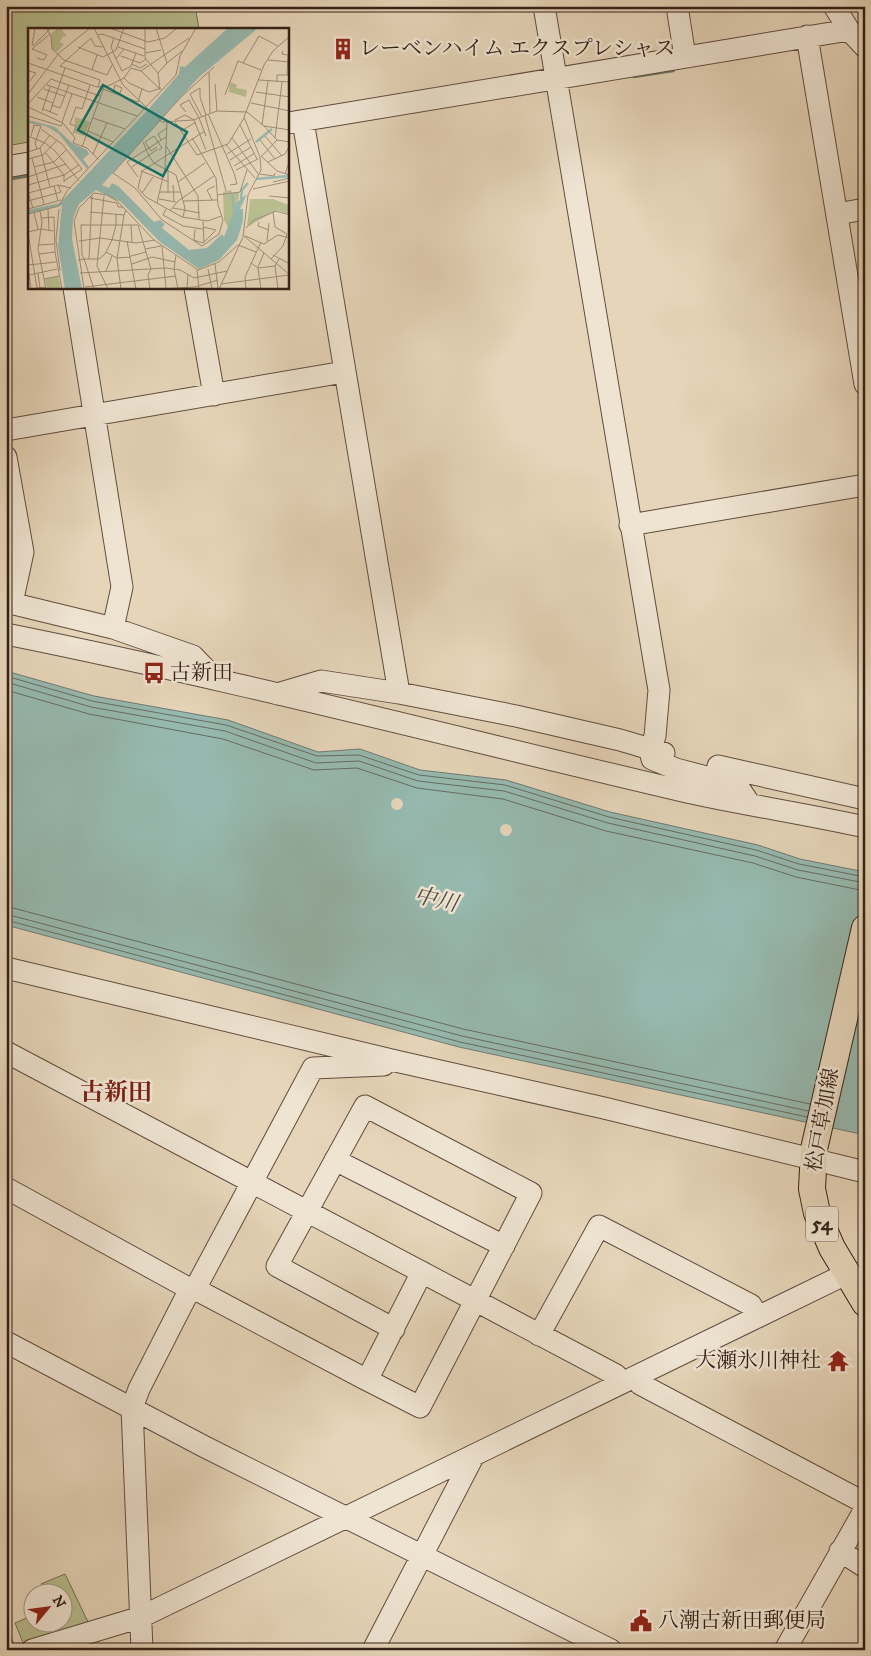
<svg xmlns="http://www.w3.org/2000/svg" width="871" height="1656" font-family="'IM FELL DW Pica','Noto Serif JP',serif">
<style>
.green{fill:#b7bd8e;stroke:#766e52}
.water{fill:#96b9af;stroke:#6f7c72}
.pier{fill:#e6d5b9}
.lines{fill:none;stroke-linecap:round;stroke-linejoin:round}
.shore{stroke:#666c63;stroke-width:1}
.stream{stroke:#6f7c72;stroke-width:4.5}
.minor-casing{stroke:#614d40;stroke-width:23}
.major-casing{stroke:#352017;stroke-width:28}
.minor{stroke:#efe4d2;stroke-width:21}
.major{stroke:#e6d5b9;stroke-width:26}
.labels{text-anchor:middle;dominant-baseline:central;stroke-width:5;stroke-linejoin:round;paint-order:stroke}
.shield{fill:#efe4d2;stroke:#6d5b4f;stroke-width:1}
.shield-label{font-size:20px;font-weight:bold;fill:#352017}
.poi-label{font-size:21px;fill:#352017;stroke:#efe4d2;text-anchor:start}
.street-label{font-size:21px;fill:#352017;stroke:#efe4d2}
.water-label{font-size:22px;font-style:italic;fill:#524e45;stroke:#efe4d2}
.quarter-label{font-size:24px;font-weight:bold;fill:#7a1f14;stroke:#efe4d2}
.inset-river{fill:none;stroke:#96b9af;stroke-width:2.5}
.inset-road{fill:none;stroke:#9f8d78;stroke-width:1}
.view{fill:#0f766e;fill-opacity:0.15;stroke:#0f766e;stroke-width:2.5}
.inset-edge{fill:none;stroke:#352017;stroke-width:2.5}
</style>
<rect width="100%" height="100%" fill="#e6d5b9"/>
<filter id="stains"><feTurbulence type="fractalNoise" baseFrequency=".004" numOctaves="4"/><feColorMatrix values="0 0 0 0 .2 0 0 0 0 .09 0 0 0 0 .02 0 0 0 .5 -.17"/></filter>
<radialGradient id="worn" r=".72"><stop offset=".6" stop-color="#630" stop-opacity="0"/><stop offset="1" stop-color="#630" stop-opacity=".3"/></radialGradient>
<path class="green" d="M6 6H195L199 29H29V142L6 146Z
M65 1574 90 1626 24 1645 15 1623 29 1617 27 1608 32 1606V1624H62V1594L45 1593 41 1584Z
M6 1620 15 1648 6 1650Z"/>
<path class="water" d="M6 671 94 696 228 720 318 752 360 749 420 770 506 780 610 812 758 845 800 859 865 872V1135L459 1047 6 925Z"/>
<path class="pier" d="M391 804a6 6 0 1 1 12 0a6 6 0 1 1-12 0Z
M500 830a6 6 0 1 1 12 0a6 6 0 1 1-12 0Z"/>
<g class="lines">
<path class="shore" d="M6 676 92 701 226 725 317 756 359 755 419 775 505 785 609 817 756 850 799 864 865 877
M6 682 91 707 225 731 316 763 359 761 418 781 504 791 608 823 755 856 798 870 865 883
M6 690 89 714 223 739 314 770 357 768 417 788 503 799 606 831 753 863 796 877 865 891
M6 906 463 1029 810 1104
M6 914 462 1036 808 1111
M6 920 460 1042 807 1117"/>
<path class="stream" d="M634 76 673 70
M6 179 29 175"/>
<g class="minor-casing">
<path id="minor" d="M544 6 659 690 655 736 650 751 652 759 676 769 737 785 749 803
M677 6 685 57
M834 6 849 30 865 47
M807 36 865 384
M303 121 399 693
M288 123 849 30
M6 167 29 163
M837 214 865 209
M74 288 122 587 113 628
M195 288 214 395
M6 430 344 372
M6 457 23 552 12 603
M630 525 865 485
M6 602 113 628 193 656 215 679
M6 634C235 680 460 739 687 792 746 805 806 814 865 827
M277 694 321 681 399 693 516 716 620 740 664 753
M718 766 865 799
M6 968 400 1062 604 1108 865 1172
M6 1052 616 1375 620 1384
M335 1160 504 1246
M6 1188 190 1289 193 1288 367 1380 422 1272
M195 1289 313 1068 384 1065
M539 1335 599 1226 751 1305 758 1317
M6 1342 205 1447 611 1650
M636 1377 640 1384 865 1503
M367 1380 420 1407 531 1193 365 1106 277 1266 394 1329
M840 1551 865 1567
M32 1650 141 1617 846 1274
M142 1650 132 1408 139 1389 190 1289
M373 1650 474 1455
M785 1650 865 1509"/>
</g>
<g class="major-casing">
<path id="major" d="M865 928 814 1149 812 1189 817 1213 832 1248 865 1303"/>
</g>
<use href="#minor" class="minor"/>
<use href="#major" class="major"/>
</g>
<defs>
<g id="building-bare" transform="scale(1.725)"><path d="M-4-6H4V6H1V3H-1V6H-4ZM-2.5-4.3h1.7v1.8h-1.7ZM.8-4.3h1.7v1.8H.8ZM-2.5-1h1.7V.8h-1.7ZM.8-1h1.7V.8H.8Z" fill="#8f2418" stroke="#efe4d2" stroke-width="2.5" paint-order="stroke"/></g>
<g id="bus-bare" transform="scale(1.725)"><path d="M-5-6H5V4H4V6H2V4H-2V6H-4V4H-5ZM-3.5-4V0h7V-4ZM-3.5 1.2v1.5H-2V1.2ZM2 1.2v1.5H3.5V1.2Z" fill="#8f2418" stroke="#efe4d2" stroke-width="2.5" paint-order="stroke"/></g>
<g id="temple-bare" transform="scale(1.725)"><path d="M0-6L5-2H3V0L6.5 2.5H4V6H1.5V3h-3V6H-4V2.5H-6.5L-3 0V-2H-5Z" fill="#8f2418" stroke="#efe4d2" stroke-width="2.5" paint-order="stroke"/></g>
<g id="civic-bare" transform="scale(1.725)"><path d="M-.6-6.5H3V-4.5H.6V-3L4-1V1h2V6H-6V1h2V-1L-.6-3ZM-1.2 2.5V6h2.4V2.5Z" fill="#8f2418" stroke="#efe4d2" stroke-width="2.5" paint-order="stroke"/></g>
</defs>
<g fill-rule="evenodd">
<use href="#building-bare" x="343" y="49"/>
<use href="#bus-bare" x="154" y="673"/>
<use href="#temple-bare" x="838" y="1361"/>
<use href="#civic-bare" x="641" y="1621"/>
</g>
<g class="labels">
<rect class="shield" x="806" y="1206.5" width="32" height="35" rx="4"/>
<g class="shield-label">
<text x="822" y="1224">54</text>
</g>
<g class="poi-label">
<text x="359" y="49">レーベンハイム エクスプレシャス</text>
<text x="170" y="673">古新田</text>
<text x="821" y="1361" text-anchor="end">大瀬氷川神社</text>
<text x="658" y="1621">八潮古新田郵便局</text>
</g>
<g class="street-label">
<text transform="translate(823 1120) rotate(-80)">松戸草加線</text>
</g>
<g class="water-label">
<text transform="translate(436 900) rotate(13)">中川</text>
</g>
<g class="quarter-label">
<text x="116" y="1093">古新田</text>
</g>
</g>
<g transform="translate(28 28)">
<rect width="261" height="261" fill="#e6d5b9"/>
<path d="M29 0H33L39 9 35 8 32 14 36 16 29 24 24 21 23 6ZM202 54 209 57 208 60 219 62 218 69 201 64ZM47 89 62 94 56 108 47 105ZM203 162 204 165 211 164V169L200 199 196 192 195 164ZM222 171H245L261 177V186L249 182 219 199ZM30 248 33 261H19L17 251Z" fill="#b7bd8e"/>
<path d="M200 0H230L171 49 74 157 81 160 84 155 90 158 126 194 132 192 137 196 134 200 161 222 179 220 194 206 196 209 209 174 219 166 212 181H215V193L209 212 191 232 171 241 132 214 93 174 68 162 51 176 45 190 44 211 54 261H37L30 218 34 177 0 186V182L32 175 117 85 151 46 152 38 157 39ZM0 92 27 99 45 116 59 122 61 126 55 131 61 139 59 141 31 106 18 98 0 95Z" fill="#96b9af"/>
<path class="inset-river" d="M228 114 244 101M228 151 262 148M204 166 206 181M213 171 214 162 220 155"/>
<path class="inset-road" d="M18 0 23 8 24 21 36 32 79 47 84 37M66 0 95 57 134 94 165 92 189 83 219 84M82 0 120 14 137 10 149 0M117 0V30L130 45 132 62M128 0 139 35 130 45M70 7 74 6 117 21M86 10 83 19 88 31M4 18 7 0M5 18 23 0M50 19 75 29 88 22 96 0M90 19 116 28M96 21 88 31 94 43 103 38 108 25M255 23 254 26 260 27 259 47M117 25 133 22M93 28 112 35 118 31M9 30 16 32 19 27 4 21 22 6M240 32 262 34M0 35 69 59 80 58 96 50 101 55 121 64 133 60M139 35 154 23M215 35 231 8 250 18M104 36 112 40 119 36M64 42 69 27M1 43 8 45 2 53M113 43 161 10M181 44 182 85M96 50 103 40 113 43 131 60M231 52 262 54M249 54V47H262M187 56 189 83M19 57 109 88M70 59 72 52 32 38 63 10 67 18 75 19M172 60 162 66 174 89M172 60V69L178 87M16 61 36 68M75 61 110 74 114 61M228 64 262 69M85 65 87 57 94 60 91 67M0 66 31 25 62 0M197 67 210 33 233 42M9 69 25 75M223 75 262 83M0 76 23 51 72 68M24 77 32 80 41 57M0 79 35 95 47 110 45 115 59 120 71 132M15 81 30 87M14 83 22 59M22 84 37 40M158 84 152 77 161 72 171 90M219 84 236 98 262 102M180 86 206 145 209 156 202 157M0 88 33 98 35 95M177 88 198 163M65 90 97 101M171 90 178 108M147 92 157 87 166 92 178 122M34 94 44 66M147 94 169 127 200 116 216 90M212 97 229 131M234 97 240 53M236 98 249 112 262 114M13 101 34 116 54 141 36 153M60 103 85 114M153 103 168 94M177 103 114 143 110 160 118 169 154 189 180 193 193 188M45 106 48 98 42 96 48 79 54 81 62 57M0 108 17 115 27 123 51 153M3 108 6 97 13 98 7 115 9 121M237 108 254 128M164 110 188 150 190 177 195 192 191 206 174 218 134 192 107 160 85 145 153 69 186 39M204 110 231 147M247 110 254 54M133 112 130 106 139 100M232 112 247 131M115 114 121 128M198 117 227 150M138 118 170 168 171 192M54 119 76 59M129 119 123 123 117 114 126 108 134 120 131 122M12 120 22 159M0 124 12 120 22 107M17 124 36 147V154M65 126 79 95M199 126 223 111M121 128 126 135 148 147 157 180 155 189M233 128 249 143 262 147M233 129 249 112M4 130 16 176M0 131 15 127 29 112M202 132 223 119M99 134 138 109M99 134 110 149M240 134 257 126 262 117M206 138 227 125M6 139 26 134 39 121M104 139 130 121M140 142V165M208 142 230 131M113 143 141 154M232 146 246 148 247 145M257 146 262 131M0 149 38 136M150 154 177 135M245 154 262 150M0 157 36 147 51 137M145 157 146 173M26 158 30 173M225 161 262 153M132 164H153M0 165 30 157 43 160M0 165 5 180M114 165 125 149M189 167 212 164 219 142M76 168 69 238 80 261M241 168 262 170M62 170 89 175 90 179H95M131 171 148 174M184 172 179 162 187 158M0 173 33 164 30 157M155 173 189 172M129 175 137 140 139 94M145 180 172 185M0 181 33 172M20 181 21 202M31 181 28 212 32 243M138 181 135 187 155 198 175 201M12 183 14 194 10 221 18 261M142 183 150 173 186 148M62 184 96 187 98 182M245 184 247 199 259 206M6 185 10 201M0 186 31 178 39 163 148 47 152 28 168 0M88 186V197L84 212 77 226 71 231H56L54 227 53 197H110L123 241 120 247 122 261M14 190 26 189 27 224 34 261M175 193 176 214M231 194 230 198 241 202M103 197 104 214M218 200 226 192 248 183 262 187M167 201 166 212 175 215 188 202 175 199M0 204 13 201 25 203M0 205 9 260 18 259M216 208 262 247M217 208 236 216 250 207 262 210M51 213 72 210 108 215 127 212M99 213 108 261M239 213 241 195M10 217 26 216M134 218 138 260M117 221 133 218M78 224 89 230 103 229M11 226 27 224M148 227 146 241 150 261M245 227 262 236M103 228 118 224M61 231 64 167M243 231 255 218 259 206M50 232 56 231 66 261M223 235 230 240 233 261M104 236 124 229 147 234M187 236 190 260M0 237 28 234M0 239 3 261M230 239 236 225M230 240 247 238M180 241 184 261M169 242 171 261M78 243 84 228M10 245 12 260M52 245 138 240 152 242 166 250 199 243M1 247 29 241M16 251 31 248M193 256 261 247M57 259 148 248M56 261 46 193 51 180 66 165 79 167 89 173 126 212 170 242 191 234 210 217 228 224M93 261 89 231 96 187M130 261 167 259 190 252M159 261 160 246M191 261 215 209 220 167 233 142 232 129 216 89 236 37 245 23 262 8M218 261 217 249 233 214M250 261 247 238 251 231"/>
<path class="view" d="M75 57 159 104 135 148 50 102Z"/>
<rect width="261" height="261" class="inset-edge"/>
</g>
<rect width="871" height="1656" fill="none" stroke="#e6d5b9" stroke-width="25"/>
<rect x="8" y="8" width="856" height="1641" fill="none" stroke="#352017" stroke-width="2.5"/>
<rect x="12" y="12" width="846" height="1631" fill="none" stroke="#352017"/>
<g transform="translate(48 1608) rotate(61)"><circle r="24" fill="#efe4d2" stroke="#a59687"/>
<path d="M0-4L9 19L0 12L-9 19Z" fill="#8f2418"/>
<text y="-8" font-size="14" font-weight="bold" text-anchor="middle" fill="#352017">N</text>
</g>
<rect width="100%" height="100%" filter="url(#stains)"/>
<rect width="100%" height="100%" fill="url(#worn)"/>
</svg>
